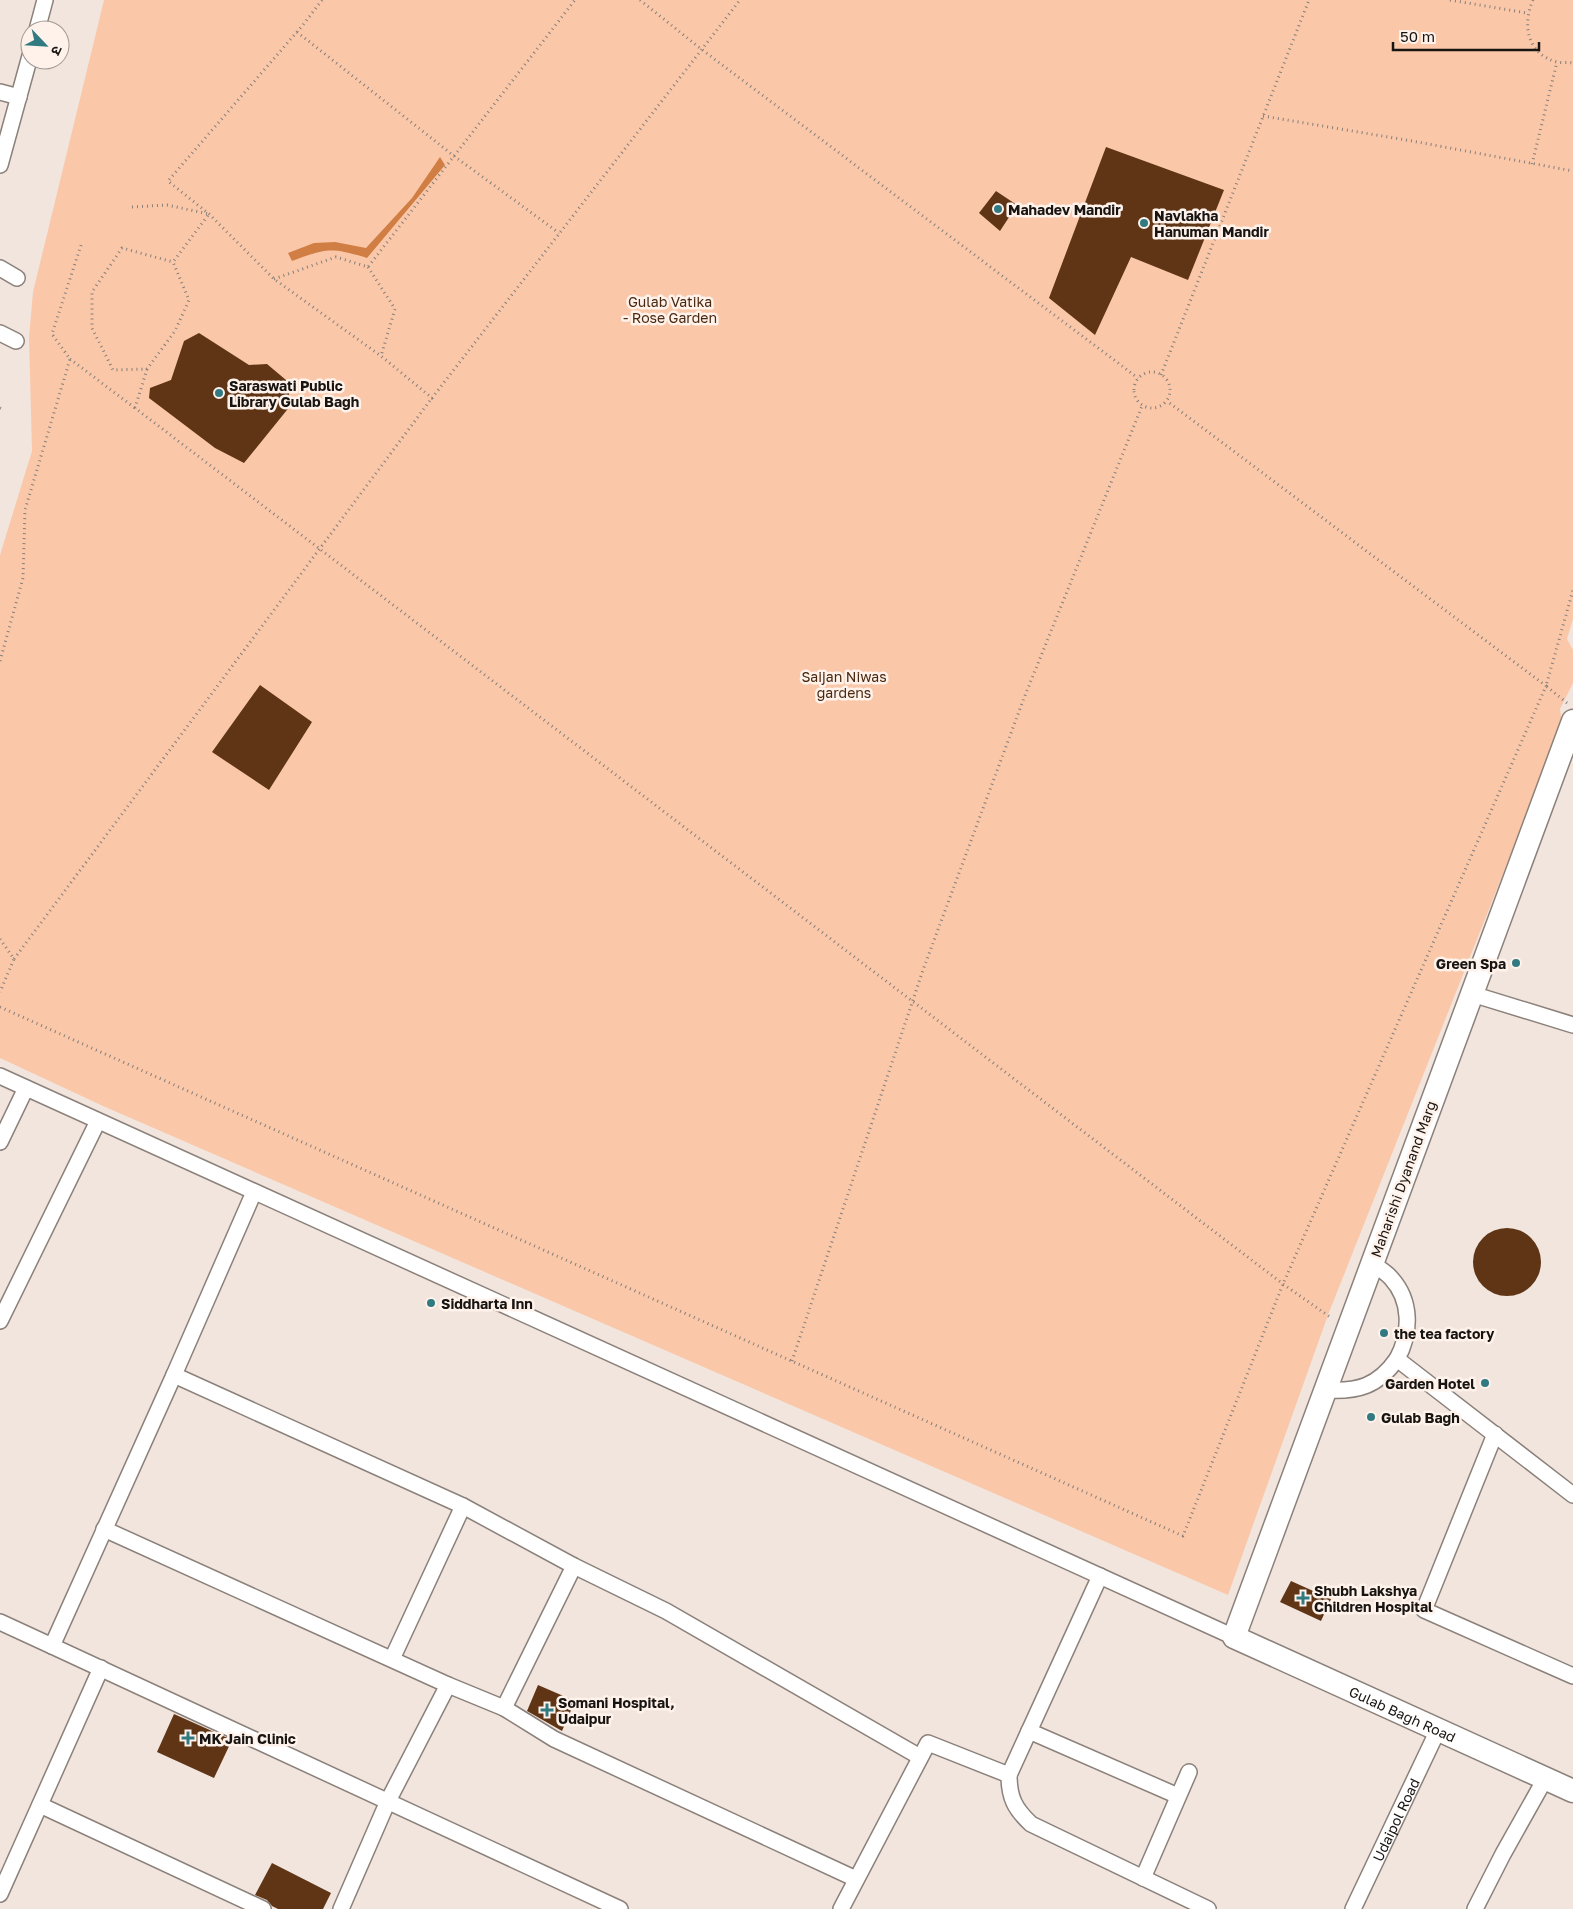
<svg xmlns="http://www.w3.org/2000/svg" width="1573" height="1909" font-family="'Golos Text','Noto Sans Devanagari',sans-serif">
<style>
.green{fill:#fac8a9}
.water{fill:#d07e44}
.building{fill:#5f3516}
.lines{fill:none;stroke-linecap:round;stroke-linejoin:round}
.minor-casing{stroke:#8b817a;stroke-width:18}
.secondary-casing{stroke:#8b817a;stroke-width:25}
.path{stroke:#867e79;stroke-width:3;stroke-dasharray:1 4;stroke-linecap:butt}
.minor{stroke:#fff;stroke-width:15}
.secondary{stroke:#fff;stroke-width:22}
.poi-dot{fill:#317a81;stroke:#fef2eb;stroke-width:2}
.labels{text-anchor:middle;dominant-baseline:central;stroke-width:5;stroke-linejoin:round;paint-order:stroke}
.poi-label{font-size:14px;font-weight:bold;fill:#181411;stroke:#fef2eb;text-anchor:start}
.park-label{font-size:14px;fill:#49280f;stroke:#fef2eb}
.street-label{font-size:14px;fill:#181411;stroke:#fef2eb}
</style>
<rect width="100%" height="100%" fill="#f1e5de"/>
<path class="green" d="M104 0H1573V619L1567 639 1573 650V683L1560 709 1562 725 1328 1315 1228 1595 103 1106 0 1058V555L32 451 29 337 33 292Z"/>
<path class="water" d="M440 157 445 165 367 258C332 247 326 248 292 261L288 253 314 243 335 242 366 248 412 198Z"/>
<path class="building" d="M1106 147 1224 190 1188 280 1131 257 1095 335 1049 298Z
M996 191 1017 205 1000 231 979 213Z
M199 333 249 365 267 364 286 380 291 405 244 463 215 448 149 398 150 388 171 380 184 341Z
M260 685 312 722 269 790 212 752Z
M1473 1262a34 34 0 1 1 68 0a34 34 0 1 1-68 0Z
M1291 1581 1331 1599 1321 1621 1280 1602Z
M538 1685 575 1701 562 1731 527 1711Z
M174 1714 232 1740 214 1778 157 1752Z
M272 1863 331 1893 323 1909H278L272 1906 267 1900 255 1895Z"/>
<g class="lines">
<g class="minor-casing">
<g id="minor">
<path d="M37 30 45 0"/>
<path d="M0 92 19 97"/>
<path d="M0 165 30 56"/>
<path d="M0 268 17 278"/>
<path d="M0 333 16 341"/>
<path d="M1472 994 1573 1025"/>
<path d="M0 1076 1234 1637"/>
<path d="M0 1142 26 1088"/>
<path d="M254 1192 174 1375 463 1506 392 1659"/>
<path d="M1372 1263C1378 1268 1386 1272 1391 1278 1412 1301 1411 1333 1397 1359L1573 1495"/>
<path d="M0 1321 98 1121"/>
<path d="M174 1375 52 1646 620 1909"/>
<path d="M1326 1390C1358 1392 1378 1386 1397 1359"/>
<path d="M1495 1434 1424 1610 1573 1676"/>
<path d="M463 1506 574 1566 666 1611 920 1757"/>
<path d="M104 1529 448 1685 388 1801 341 1909"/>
<path d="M0 1622 52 1646"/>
<path d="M448 1685 504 1708 554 1739 856 1879"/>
<path d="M504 1708 574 1566"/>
<path d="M1029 1731 1178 1796"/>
<path d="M1009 1775C1009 1798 1015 1809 1031 1824L1208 1909"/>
<path d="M40 1805 263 1909"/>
<path d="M1143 1878 1189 1772"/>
<path d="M0 1894 101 1668"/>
<path d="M841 1909 928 1743 1009 1775 1100 1576"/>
<path id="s1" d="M1353 1909 1438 1730"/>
<path d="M1475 1909 1503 1854 1545 1779"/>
</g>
</g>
<g class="secondary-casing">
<g id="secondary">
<path id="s2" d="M1573 721 1234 1637 1573 1791"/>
</g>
</g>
<path class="path" d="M322 0 303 25 168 181 209 214 274 279 381 356 432 398 740 0
M640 0 701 49 1138 378
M1450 0 1527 13
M1533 0C1522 25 1527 54 1557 62 1562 63 1568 62 1573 63
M297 32 454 156 559 233
M1263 116 1412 141 1573 171
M1532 164 1557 62
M132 207 167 205 209 214 173 262 189 300 175 331 147 369 113 370 92 328V292L122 248 173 262
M368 267 395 309 381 356
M274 279 336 257 368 267 575 0
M70 359 135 408
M147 369 135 408 1283 1284 1330 1317
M1134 390a18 18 0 1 1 36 0a18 18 0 1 1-36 0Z
M1161 375 1309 0
M0 408 4 410
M0 661 23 578 25 510 70 359 52 334 82 242
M1567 703 1546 686 1573 590
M0 939 14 959 0 992
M14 959 432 398
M0 1007 1183 1536 1283 1284 1546 686 1167 401
M792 1361 923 970 1024 698 1142 406"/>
<use href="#minor" class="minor"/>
<use href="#secondary" class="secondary"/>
</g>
<g class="poi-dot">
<circle cx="998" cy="209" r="5"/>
<circle cx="1144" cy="223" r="5"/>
<circle cx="219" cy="393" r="5"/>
<circle cx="1516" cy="963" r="5"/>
<circle cx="431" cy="1303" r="5"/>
<circle cx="1384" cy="1333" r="5"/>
<circle cx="1485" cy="1383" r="5"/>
<circle cx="1371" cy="1417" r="5"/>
<path d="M1300.5 1590.5h5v5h5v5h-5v5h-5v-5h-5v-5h5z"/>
<path d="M544.5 1702.5h5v5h5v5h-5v5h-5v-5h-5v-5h5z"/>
<path d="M185.5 1730.5h5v5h5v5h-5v5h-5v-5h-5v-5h5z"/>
</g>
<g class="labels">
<g class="poi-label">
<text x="1008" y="209">Mahadev Mandir</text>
<text x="1154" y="215">Navlakha<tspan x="1154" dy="16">Hanuman Mandir</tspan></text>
<text x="229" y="385">Saraswati Public<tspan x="229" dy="16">Library Gulab Bagh</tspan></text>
<text x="1506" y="963" text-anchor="end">Green Spa</text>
<text x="441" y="1303">Siddharta Inn</text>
<text x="1394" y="1333">the tea factory</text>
<text x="1475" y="1383" text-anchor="end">Garden Hotel</text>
<text x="1381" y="1417">Gulab Bagh</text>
<text x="1314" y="1590">Shubh Lakshya<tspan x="1314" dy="16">Children Hospital</tspan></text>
<text x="558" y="1702">Somani Hospital,<tspan x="558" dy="16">Udaipur</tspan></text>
<text x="199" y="1738">MK Jain Clinic</text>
</g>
<g class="park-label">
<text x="670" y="301">Gulab Vatika<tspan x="670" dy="16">- Rose Garden</tspan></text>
<text x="844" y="676">Saijan Niwas<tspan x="844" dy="16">gardens</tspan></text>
</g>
<g class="street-label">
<text transform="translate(1403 1179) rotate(-70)">Maharishi Dyanand Marg</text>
<text stroke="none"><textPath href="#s2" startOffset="1162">Gulab Bagh Road</textPath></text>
<text stroke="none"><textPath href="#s1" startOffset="99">Udaipol Road</textPath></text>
</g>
</g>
<g transform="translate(45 45) rotate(115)"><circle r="24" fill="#fef2eb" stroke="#a29994"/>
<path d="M0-4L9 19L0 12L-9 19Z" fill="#317a81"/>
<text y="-8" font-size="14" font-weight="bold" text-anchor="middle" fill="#181411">उ</text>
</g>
<path d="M1393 42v8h146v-8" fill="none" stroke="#181411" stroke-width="2.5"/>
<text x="1400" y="42" font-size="15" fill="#181411" stroke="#fef2eb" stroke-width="4" paint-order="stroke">50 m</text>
</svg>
